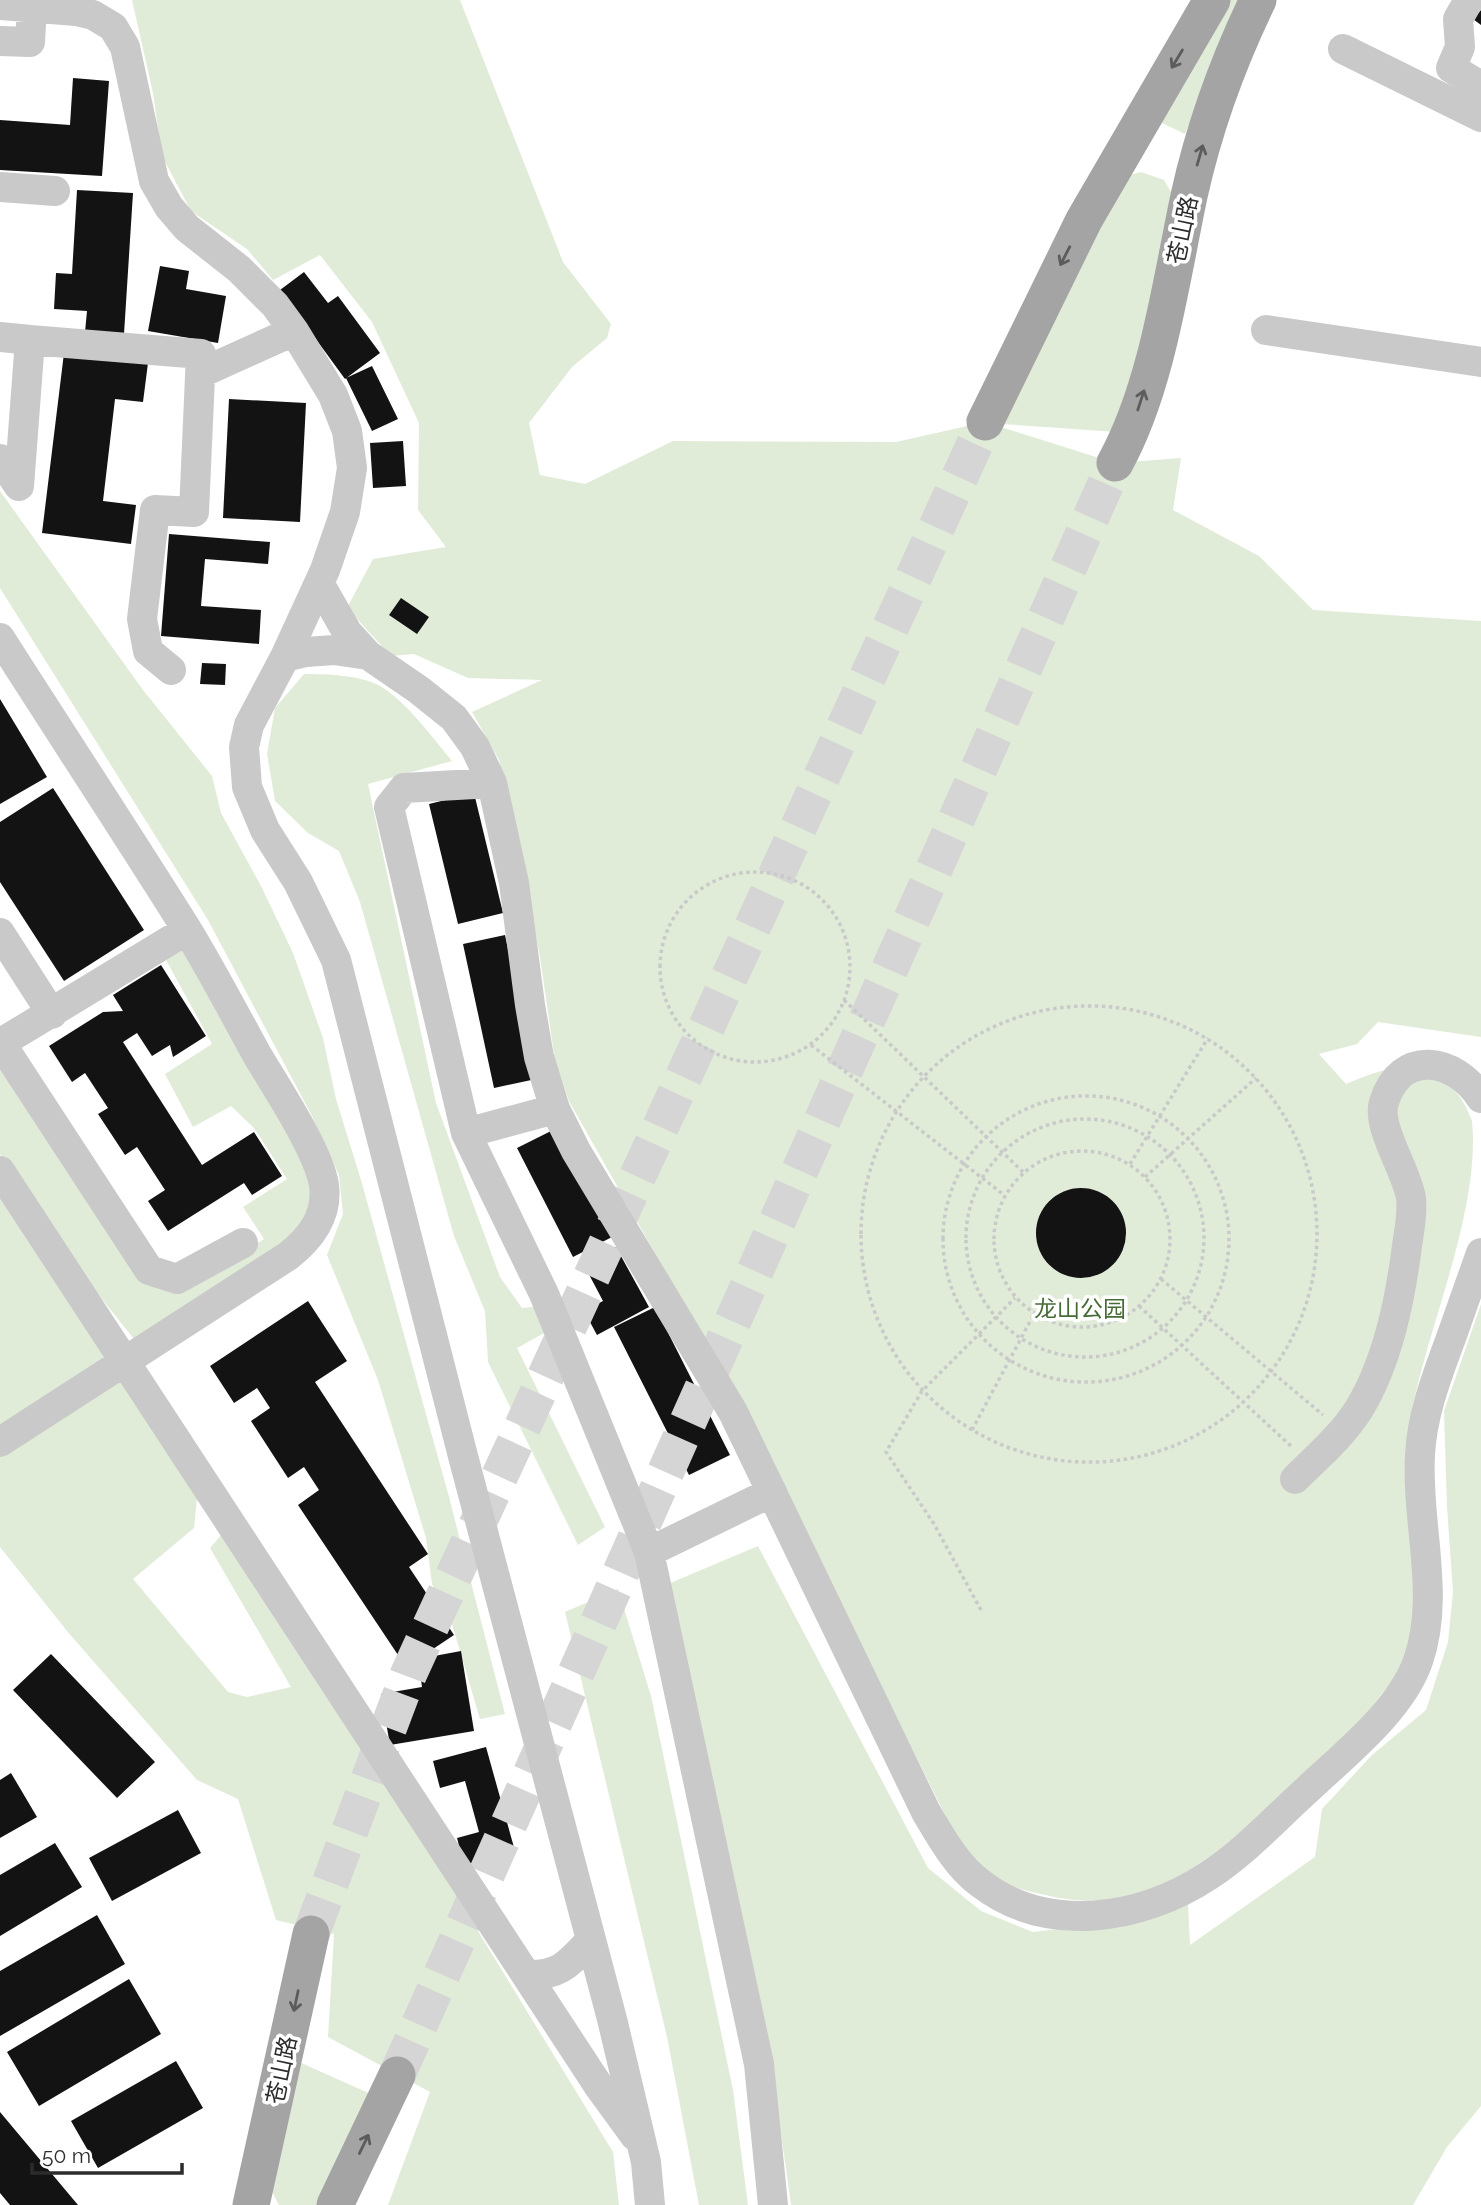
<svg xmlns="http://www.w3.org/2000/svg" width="1481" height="2205" font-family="Raleway,'Noto Sans SC',sans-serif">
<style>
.green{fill:#e0ecd8}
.building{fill:#131313}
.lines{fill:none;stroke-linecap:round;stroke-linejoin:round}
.major-tunnel{stroke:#d5d5d5;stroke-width:37;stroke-dasharray:37 18;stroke-linecap:butt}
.path{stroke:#c9c9c9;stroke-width:3.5;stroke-dasharray:3.5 3.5;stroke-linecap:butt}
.minor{stroke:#c9c9c9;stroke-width:30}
.major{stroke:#a4a4a4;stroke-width:37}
.oneway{stroke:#5c5c5c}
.labels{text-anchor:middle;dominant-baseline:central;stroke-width:7;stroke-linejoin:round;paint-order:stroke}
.street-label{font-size:23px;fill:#2c2c2c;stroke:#fff}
.park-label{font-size:23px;fill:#476b36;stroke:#fff}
</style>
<rect width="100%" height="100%" fill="#fff"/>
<path class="green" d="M132 0H460L563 262 611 324 607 338 572 367 529 423 540 475 585 484 673 441 896 442 985 422 1115 463 1181 458 1173 510 1259 556 1313 610 1481 621V1037L1378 1022 1357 1044 1319 1054 1346 1084C1386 1067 1409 1059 1448 1085 1460 1093 1467 1108 1472 1121 1481 1212 1426 1329 1410 1420 1396 1499 1430 1595 1402 1667 1399 1676 1390 1684 1383 1692 1373 1705 1363 1720 1352 1732 1337 1747 1320 1760 1304 1774 1226 1845 1157 1924 1041 1894 1027 1891 1011 1887 998 1881 983 1874 970 1853 958 1841L771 1465 695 1324 569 1101 555 1061 540 957 499 760 472 712 542 680 468 678 414 654 391 656 347 608 373 559 446 547 418 510 419 423 372 322 320 255 273 280 247 249 191 211 162 156 153 93Z
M1226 0H1243L1185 134 1160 122Z
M1141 172 1164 180 1171 192 1148 322 1116 432 1002 424 1052 311 1130 175Z
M0 491 143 690 212 776 221 813 262 888 293 953 323 1038 336 1099 361 1180 449 1497 505 1714 480 1719 452 1624 432 1584 426 1538 378 1380 327 1255 343 1214 339 1175 312 1116 208 920 0 588Z
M304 674C327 674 360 675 380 686 405 700 433 738 452 761L368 784 436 1103 500 1277 522 1308 540 1306 548 1331 517 1348 605 1527 578 1545 488 1362 485 1311 454 1236 360 902 339 851 308 833 275 801 267 754 275 708Z
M188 947 307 1167 313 1202 296 1242 134 1339 94 1289 0 1154V1065L152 1282 240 1255 264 1239 243 1207 287 1179 254 1128 231 1106 193 1127 165 1074 212 1044 166 960Z
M0 1194 197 1499 194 1528 133 1579 228 1692 247 1697 291 1687 210 1548 222 1534 385 1779 613 2152 619 2205H388L430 2092 328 2037 334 1934 276 1920 238 1799 197 1780 67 1631 0 1547Z
M1481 1304V2106L1447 2147 1413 2205H791C764 1996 713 1789 668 1584L758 1546 928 1868 981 1911 1033 1932 1082 1926 1188 1904 1190 1945 1315 1857 1322 1809 1372 1755 1426 1710 1448 1642 1453 1592 1447 1507 1444 1411Z
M618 1589 651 1696 733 2090 748 2205H699L667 2037 565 1612Z
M299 2062 382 2099 321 2205H279L270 2188Z"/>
<path class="building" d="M1481 10V25L1473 19Z
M73 78 109 81 102 176 0 170V120L70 125Z
M77 190 133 193 124 334 85 332 87 311 54 309 56 273 72 274Z
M160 266 189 271 186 289 226 296 218 343 148 331Z
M304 272 328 303 338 296 380 353 345 379 280 290Z
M64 353 148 363 143 402 115 399 103 501 136 505 131 544 42 533Z
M372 366 398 419 372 431 346 378Z
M229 399 306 403 300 522 223 518Z
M403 441 406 486 373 488 370 443Z
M169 534 270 542 268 564 205 559 201 606 261 610 259 644 161 636Z
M401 598 429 617 417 634 389 615Z
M202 663 226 664 225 685 200 684Z
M0 699 47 777 0 804Z
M53 788 144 930 64 981 0 882V822Z
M474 793 503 913 458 924 429 804Z
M505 935 536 1079 494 1088 463 944Z
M161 965 206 1036 173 1057 170 1045 152 1056 137 1033 123 1042 202 1165 254 1132 282 1176 252 1195 244 1183 168 1231 148 1201 165 1190 137 1147 125 1155 98 1114 108 1108 85 1073 72 1082 49 1046 103 1012 123 1011 113 995Z
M557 1128 612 1237 573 1257 517 1148Z
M1036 1233a45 45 0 1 1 90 0a45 45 0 1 1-90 0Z
M616 1247 649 1307 597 1335 584 1311 603 1301 584 1265Z
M308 1301 347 1361 315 1382 428 1554 409 1567 454 1635 418 1659 461 1651 474 1731 390 1745 381 1694 422 1687 418 1659 406 1667 298 1505 319 1490 304 1467 288 1478 251 1421 270 1408 257 1388 234 1403 210 1366Z
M655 1307 730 1455 689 1475 614 1327Z
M51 1654 155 1762 117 1798 13 1690Z
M486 1747 515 1851 464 1865 457 1838 479 1832 465 1781 440 1788 433 1761Z
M11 1773 37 1817 0 1838V1780Z
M178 1810 201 1853 112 1901 89 1858Z
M55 1843 82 1887 0 1936V1875Z
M97 1915 125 1964 0 2036V1971Z
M129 1979 161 2034 39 2106 7 2052Z
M176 2061 203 2108 98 2168 71 2121Z
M0 2112 78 2205H10L0 2193Z"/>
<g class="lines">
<path class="major-tunnel" d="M311 1934 409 1673 985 422
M397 2075 1115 463"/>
<path class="path" d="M660 967a95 95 0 1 1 190 0a95 95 0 1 1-190 0Z
M844 1000 1023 1172
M861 1234a228 228 0 1 1 456 0a228 228 0 1 1-456 0Z
M811 1045 1004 1195
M943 1239a143 143 0 1 1 286 0a143 143 0 1 1-286 0Z
M966 1238a119 119 0 1 1 238 0a119 119 0 1 1-238 0Z
M994 1239a88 88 0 1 1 176 0a88 88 0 1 1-176 0Z
M1130 1164 1208 1038
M1145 1177 1256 1078
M1161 1279 1323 1415
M1139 1306 1292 1447
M972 1430 1034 1314
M981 1610 934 1524 886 1452 922 1391 1015 1298"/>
<path class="minor" d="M1469 0 1458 19 1460 47 1451 68 1481 86
M0 5 76 11 93 15 113 27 125 47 154 181 169 207 187 228 239 269 275 305 294 331 333 395 347 431 352 468 345 512 325 570 285 657 249 725 244 747 247 787 265 830 298 882 336 960 464 1460 612 2019 646 2162 650 2205
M0 41 30 42 32 7
M1343 49 1481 117
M0 187 55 191
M1266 330 1481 362
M0 337 30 340 19 486 0 459
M30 340 201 354 194 512 155 510 142 619 148 651 171 670
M201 373 294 331
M319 583 347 632 368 655
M0 638C62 735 125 831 186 928 211 969 233 1011 256 1053 275 1086 318 1149 324 1185 328 1216 311 1238 288 1256L0 1442
M285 657 306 652 334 650 368 655 419 690 454 718 475 747 492 783 514 883 530 1005 539 1057 555 1109 576 1151 733 1412 926 1812C941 1837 956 1865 980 1883 1047 1935 1141 1920 1208 1876 1245 1852 1276 1818 1308 1789 1345 1754 1401 1710 1418 1661 1441 1595 1416 1523 1420 1455 1422 1414 1437 1376 1451 1338 1461 1310 1471 1281 1481 1253
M492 783 404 788 389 807 466 1133 544 1294 649 1552 759 2064 773 2205
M0 933 52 1014
M0 1042 149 1270 177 1279 243 1243
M1 1043 187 930
M466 1133 555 1109
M0 1171 600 2088 635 2136
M1295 1479C1317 1457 1342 1436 1359 1409 1388 1361 1400 1300 1407 1246 1409 1231 1413 1214 1411 1198 1407 1171 1376 1127 1384 1102 1401 1048 1455 1058 1481 1098
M649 1552 772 1492
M526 1975C561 1976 569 1963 591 1940"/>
<path class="major" d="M985 422 1084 220 1212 0
M1115 463C1157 387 1171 281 1189 196 1204 128 1228 62 1258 0
M251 2205 311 1934
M335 2205 397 2075"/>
</g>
<defs><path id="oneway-shaft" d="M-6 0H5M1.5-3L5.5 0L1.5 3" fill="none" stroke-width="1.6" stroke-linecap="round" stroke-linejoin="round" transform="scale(1.75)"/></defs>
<g class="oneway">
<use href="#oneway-shaft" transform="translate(1177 59) rotate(121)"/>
<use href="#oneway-shaft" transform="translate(1200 155) rotate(-74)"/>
<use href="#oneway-shaft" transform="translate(1065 256) rotate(117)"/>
<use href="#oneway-shaft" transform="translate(1141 400) rotate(-72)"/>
<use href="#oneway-shaft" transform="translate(296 2001) rotate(102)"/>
<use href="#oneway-shaft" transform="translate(364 2144) rotate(-64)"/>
</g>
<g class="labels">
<g class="street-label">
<text transform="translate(1182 230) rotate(-78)">苍山路</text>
<text transform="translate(281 2070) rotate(-78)">苍山路</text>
</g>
<g class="park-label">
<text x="1080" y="1308">龙山公园</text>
</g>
</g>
<path d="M32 2163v10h150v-10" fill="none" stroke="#2c2c2c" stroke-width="3.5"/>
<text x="42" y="2163" font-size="21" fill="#2c2c2c" stroke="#ffffff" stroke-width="5" paint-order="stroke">50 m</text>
</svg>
